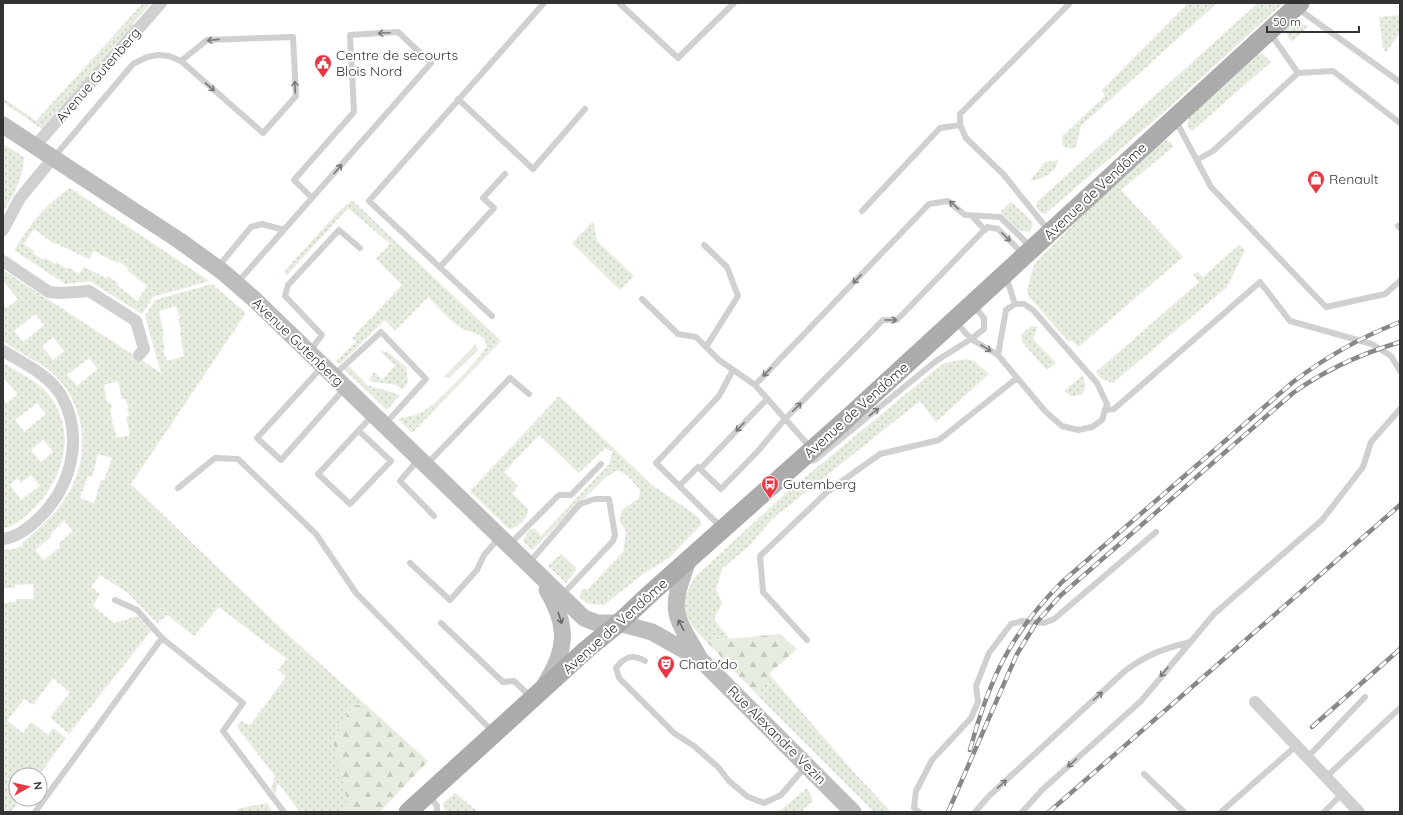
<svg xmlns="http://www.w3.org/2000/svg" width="1403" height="815" font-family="Quicksand,sans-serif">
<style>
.grass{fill:url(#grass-dots);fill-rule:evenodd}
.forest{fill:url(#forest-firs)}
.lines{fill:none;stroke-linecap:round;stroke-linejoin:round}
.lane{stroke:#d0d0d0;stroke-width:6}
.street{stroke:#d0d0d0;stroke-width:12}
.secondary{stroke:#bdbdbd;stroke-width:17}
.primary{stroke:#ababab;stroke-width:19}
.rail-casing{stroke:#888;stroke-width:4.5}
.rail{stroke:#fff;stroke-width:3;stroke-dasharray:9;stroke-linecap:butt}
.oneway{stroke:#7a7a7a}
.oneway2{stroke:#6a6a6a}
.labels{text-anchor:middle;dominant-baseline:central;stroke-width:4;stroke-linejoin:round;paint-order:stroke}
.poi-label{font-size:14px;fill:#333;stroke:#fff;text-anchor:start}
.street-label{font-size:14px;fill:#333;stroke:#fff}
</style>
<defs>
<pattern id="grass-dots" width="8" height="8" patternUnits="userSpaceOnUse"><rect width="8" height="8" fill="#e6ecdf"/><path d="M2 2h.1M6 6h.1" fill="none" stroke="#c6cbc0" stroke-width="1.8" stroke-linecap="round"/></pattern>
<pattern id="forest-firs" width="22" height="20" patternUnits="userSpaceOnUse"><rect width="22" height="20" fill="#e6ecdf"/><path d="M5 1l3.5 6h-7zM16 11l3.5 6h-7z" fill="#c6cbc0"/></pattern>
</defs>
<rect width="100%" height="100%" fill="#fff"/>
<path class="grass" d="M143 3H151L133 23 136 26 42 129 3 102V98L36 121Z
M1188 3H1217L1081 126 1076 147 1072 149 1063 146 1062 136 1105 96 1102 90Z
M1258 3H1283L1165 111 1045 214 1040 212 1037 208V202L1048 192Z
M1400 15V33L1386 52 1383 48 1379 17Z
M1297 20 1308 27 1291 42 1285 30Z
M1262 54 1271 62 1192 131 1187 127 1189 116 1257 55Z
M1163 139 1171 142 1173 147 1121 190 1183 257 1076 349 1078 346 1071 340 1069 342 1029 297 1027 291 1034 264 1119 179Z
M3 144 24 157C23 179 14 194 3 212Z
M1058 159C1057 173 1043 179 1030 181L1045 162 1055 161Z
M70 188 209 281 153 297 142 314 90 281 65 284 14 250C32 223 42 207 70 188ZM34 229 54 244 55 243 89 259 94 251 117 263 118 261 128 268 127 270 147 286 137 301 117 285 118 283 107 276 106 278 84 267 79 274 68 267 67 269 56 262 55 264 45 258 43 260 33 253 34 251 24 244Z
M352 200 501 341 412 433 398 419C405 417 415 416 422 412 435 406 479 360 487 346 484 330 468 334 458 326 447 318 438 306 428 297L395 331 385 320 340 364 336 361 356 342 352 338 402 285 376 259 390 244 348 208 287 275 284 272 338 212Z
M1011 202 1031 220 1033 225 1029 232 1018 230 1000 212Z
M593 221 597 241 634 276 620 290 572 243Z
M1239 245 1245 250 1227 287 1113 383 1102 379 1096 372 1199 282 1193 275 1197 272 1203 277Z
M3 270 161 373 145 316 155 300 212 284 246 313 131 484 288 635 365 704 352 706 333 741 348 800 343 812H300L278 783 275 794 271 789 275 776 239 730 238 725 241 721 250 725 286 677 278 670 287 659 219 607 194 636 167 615 157 623 128 593 100 575 91 587 100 594 93 606 114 623 137 616 151 631 69 734 50 717 70 693 53 678 33 705 24 699 7 721 23 733 31 722 48 735 53 728 66 738 39 775H16V799H21L11 812H3V603L16 602V599H34L33 584 15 585V588H3V550L14 549 23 545 22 543C39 529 55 515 66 497 91 459 87 409 56 376 40 360 19 355 3 340V304L7 308 18 299 5 283 3 285ZM176 306 180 318 178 319 181 331 180 332 184 356 167 361 163 350 165 349 162 337 164 336 159 311ZM35 314 44 325 23 342 14 331ZM53 337 64 351 53 360 42 346ZM89 358 98 369 77 386 67 375ZM118 381 122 399H125L129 408H127L129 416 126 417 130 435 117 438 112 421 115 420 112 419 110 409 112 408 111 403H107L104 385ZM98 454 112 458 104 480H101L94 503 80 498 88 476 92 477ZM64 520 73 531 58 544 60 547 44 560 35 550 51 537 50 535Z
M1031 326 1038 327 1033 339 1056 363 1047 370 1022 342 1021 335Z
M476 344 478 349 476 352 449 378 444 377Z
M379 350 389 353 406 367 408 381 403 390 396 385 369 381 374 372 382 380 395 366Z
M966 359 974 361 989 374 936 422 920 401 772 519 749 546 722 569 716 589 722 603 714 619 729 638 706 641C682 616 677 608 695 577L786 493 935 370 945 363Z
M3 363C21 374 43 383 54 402 77 440 60 485 29 513 22 519 13 527 3 528L4 509 3 507V399L7 403 18 394 3 378ZM37 403 46 414 24 432 15 420ZM43 440 53 452 41 462 31 450ZM31 475 40 486 21 500 10 485 17 478 21 483Z
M349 366 367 385 400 395 387 410 345 370Z
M1082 376C1086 382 1087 390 1081 395L1071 396 1064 391Z
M559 396 652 485 697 516 701 521V525L669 558 643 574 604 605 589 604 579 597 583 588 587 590 623 552 626 531 619 520 623 509 639 498 640 490 627 475 618 470 606 477 532 550 523 541 528 531 534 528 541 536 610 463 612 451 605 448 579 473 539 435 504 472 518 486 512 493 528 509C528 519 520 524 512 529L508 528 470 491Z
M561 554 577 569 566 583 548 566Z
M769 674 850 768 891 812H874L758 696Z
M807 788 813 800 801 812H770L781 810Z
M455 793 476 810 477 812H445L443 803Z
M267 803 273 812H237V809Z"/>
<path class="forest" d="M780 634 797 649 769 674 758 696 706 641Z
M365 704 428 761 380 812H343L347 800 333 741 352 706Z"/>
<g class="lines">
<path class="lane" d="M619 3 678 58 734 3
M1297 8 1400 82
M1298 73 1333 71 1400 123
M458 99 533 169 585 109
M1176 121 1211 187 1326 307 1385 294 1400 281
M54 157 133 64 147 57 158 55 169 56 181 61 263 133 296 96 293 37 207 40 181 61
M1197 160 1213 151 1298 73 1270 33
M862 211 940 128 960 125
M972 216 985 230
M1398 226 1400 228
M1049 231 1004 175 966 138 960 125V114L1070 3
M704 245 727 267 738 296 706 347
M218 267 251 227 262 224 284 230
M440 267 494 208 483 198 505 174
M1006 277 1015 304
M237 283 431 63 398 32 350 35 354 112 294 180 312 198
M642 299 678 334 696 337 719 360 755 385
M1015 304H1024L1033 310 1097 383 1107 404 1102 420 1092 427 1078 430 1062 426 1045 411 998 355 1006 310Z
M492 316 369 201 544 3
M955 321 971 339 998 355
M310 351 322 335 285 296 288 285 339 230 360 248
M322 367 257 438 281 460 344 389
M334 375 381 332 426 379 385 424
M767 399 700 469 721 489 757 452 785 419 883 320H897L987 227 998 229 1024 255
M1105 410 1114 409 1260 282 1290 321 1372 344 1391 356 1400 371
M359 431 391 461 350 504 318 474 372 416
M811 448 755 385 929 204 948 201 965 215 1000 217 1031 247
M418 460 400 481 434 516
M808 461 815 460 936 361 971 339 984 329V318L973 305
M427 464 510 378 529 394
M679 486 698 467 700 469
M178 488 215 458 238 459 316 534 356 593 493 732
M721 527 656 463 719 396 733 370
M510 544 559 495H571L601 464
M410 563 450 600 477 570 484 555 499 538
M528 564 580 504 595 499H609L615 535 613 541 562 595
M115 600 137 610 162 638
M441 623 503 682 514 681 532 698
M807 640 763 592 760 556 827 492 880 454 939 440 1017 378
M645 661C633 654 625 656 616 668L619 678 674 733 694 746 718 767 729 781 748 797 764 803 781 795 806 766
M1307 758 1365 697
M1144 774 1184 812
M1326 777 1400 708
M430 796 437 806V812
M35 812 162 638 243 703 223 731 284 812
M919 812 914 808 916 791 932 760 971 718 978 702 976 686 989 653 1011 624 1023 621 1044 623 1054 619 1156 532
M975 812 989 796 1126 670C1149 654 1162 649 1190 642
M1022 812 1042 790 1141 701 1214 614 1322 520 1363 467 1371 442 1400 409
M1221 812 1296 746
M1324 812 1342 794"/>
<path class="street" d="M35 146 161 3
M3 230 20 198 53 158
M3 261 49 292 61 293 89 291 136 321 144 349 139 355
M3 351C23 363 48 374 61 395 85 437 71 489 37 520 27 529 17 537 3 539
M1255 702 1359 812"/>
<path class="secondary" d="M3 125 180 241 223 272 254 299 584 618 597 623H619L652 632 700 659 853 812
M688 561C669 612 673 612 699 657
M544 686C567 650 569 627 547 590"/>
<path class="primary" d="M408 812 587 649 619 623 652 592 851 415 1300 3"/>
<g class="rail-casing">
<path id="rail" d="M1312 727 1400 649
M970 750C989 680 1010 634 1062 582L1293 382C1326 357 1361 337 1400 322
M948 812 1017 654 1036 623 1060 596 1293 393C1326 369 1361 354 1400 342
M1049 812 1400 505"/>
</g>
<use href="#rail" class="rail"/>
</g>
<defs><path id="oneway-shaft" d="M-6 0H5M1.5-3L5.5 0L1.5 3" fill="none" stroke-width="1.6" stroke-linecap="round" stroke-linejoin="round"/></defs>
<g class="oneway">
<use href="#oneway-shaft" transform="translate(384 33) rotate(177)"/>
<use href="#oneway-shaft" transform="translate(213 40) rotate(174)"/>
<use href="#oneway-shaft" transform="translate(210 87) rotate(41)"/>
<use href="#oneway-shaft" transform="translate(295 87) rotate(-93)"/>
<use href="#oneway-shaft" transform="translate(338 169) rotate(-49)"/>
<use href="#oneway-shaft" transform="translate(954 205) rotate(-138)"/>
<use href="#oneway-shaft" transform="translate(1006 237) rotate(45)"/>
<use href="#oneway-shaft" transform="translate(857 279) rotate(134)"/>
<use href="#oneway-shaft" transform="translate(891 320)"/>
<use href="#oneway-shaft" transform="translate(986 348) rotate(32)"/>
<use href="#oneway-shaft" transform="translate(767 372) rotate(134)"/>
<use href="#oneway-shaft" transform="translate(797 407) rotate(-45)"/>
<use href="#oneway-shaft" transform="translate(874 412) rotate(-39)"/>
<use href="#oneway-shaft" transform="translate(740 427) rotate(134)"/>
<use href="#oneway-shaft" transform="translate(1164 672) rotate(130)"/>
<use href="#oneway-shaft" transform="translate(1098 696) rotate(-42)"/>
<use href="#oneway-shaft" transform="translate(1072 763) rotate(138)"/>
<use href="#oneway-shaft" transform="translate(1002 784) rotate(-42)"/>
</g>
<g class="oneway2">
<use href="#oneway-shaft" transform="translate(560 618) rotate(72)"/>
<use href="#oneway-shaft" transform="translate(681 625) rotate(-118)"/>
</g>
<defs>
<g id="civic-pin" transform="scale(0.9)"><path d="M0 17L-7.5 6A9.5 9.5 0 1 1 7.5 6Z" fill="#e63946" stroke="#fff"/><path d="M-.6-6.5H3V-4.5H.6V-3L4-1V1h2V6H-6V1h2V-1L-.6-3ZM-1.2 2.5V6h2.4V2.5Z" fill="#fff"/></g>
<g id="shop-pin" transform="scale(0.9)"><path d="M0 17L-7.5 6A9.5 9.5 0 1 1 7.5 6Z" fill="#e63946" stroke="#fff"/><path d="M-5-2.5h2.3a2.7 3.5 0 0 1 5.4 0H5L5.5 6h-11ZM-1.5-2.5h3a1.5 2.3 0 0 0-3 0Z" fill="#fff"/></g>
<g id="bus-pin" transform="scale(0.9)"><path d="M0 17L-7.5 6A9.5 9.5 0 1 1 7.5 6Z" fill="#e63946" stroke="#fff"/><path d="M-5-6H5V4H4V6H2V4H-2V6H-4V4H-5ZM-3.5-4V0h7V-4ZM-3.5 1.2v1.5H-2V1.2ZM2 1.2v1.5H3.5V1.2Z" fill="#fff"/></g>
<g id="theatre-pin" transform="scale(0.9)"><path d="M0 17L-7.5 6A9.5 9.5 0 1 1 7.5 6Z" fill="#e63946" stroke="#fff"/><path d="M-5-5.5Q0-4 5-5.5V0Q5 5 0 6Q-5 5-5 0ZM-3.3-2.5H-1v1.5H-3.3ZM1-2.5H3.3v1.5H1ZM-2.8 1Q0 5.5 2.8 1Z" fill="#fff"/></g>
</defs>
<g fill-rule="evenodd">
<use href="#civic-pin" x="323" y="63"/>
<use href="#shop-pin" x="1316" y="179"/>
<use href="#bus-pin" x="770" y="484"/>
<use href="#theatre-pin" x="666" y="664"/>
</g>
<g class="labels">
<g class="poi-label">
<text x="336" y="55">Centre de secourts<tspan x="336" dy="16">Blois Nord</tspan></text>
<text x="1329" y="179">Renault</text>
<text x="783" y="484">Gutemberg</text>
<text x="679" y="664">Chato'do</text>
</g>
<g class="street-label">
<text transform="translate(98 75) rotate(-49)">Avenue Gutenberg</text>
<text transform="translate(1095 191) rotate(-43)">Avenue de Vendôme</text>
<text transform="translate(298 342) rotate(44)">Avenue Gutenberg</text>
<text transform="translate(856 410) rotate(-42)">Avenue de Vendôme</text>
<text transform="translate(615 626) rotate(-42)">Avenue de Vendôme</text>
<text transform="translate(777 735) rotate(45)">Rue Alexandre Vezin</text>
</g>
</g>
<rect width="1403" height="815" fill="none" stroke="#333333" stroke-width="8"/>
<g transform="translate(28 787) rotate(82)"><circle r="19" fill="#ffffff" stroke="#adadad"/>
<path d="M0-3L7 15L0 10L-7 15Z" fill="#e63946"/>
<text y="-6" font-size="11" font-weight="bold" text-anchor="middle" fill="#333333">N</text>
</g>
<path d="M1267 26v6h92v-6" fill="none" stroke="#333333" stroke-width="2"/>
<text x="1273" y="26" font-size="12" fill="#333333" stroke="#ffffff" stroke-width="3" paint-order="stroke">50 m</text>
</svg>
